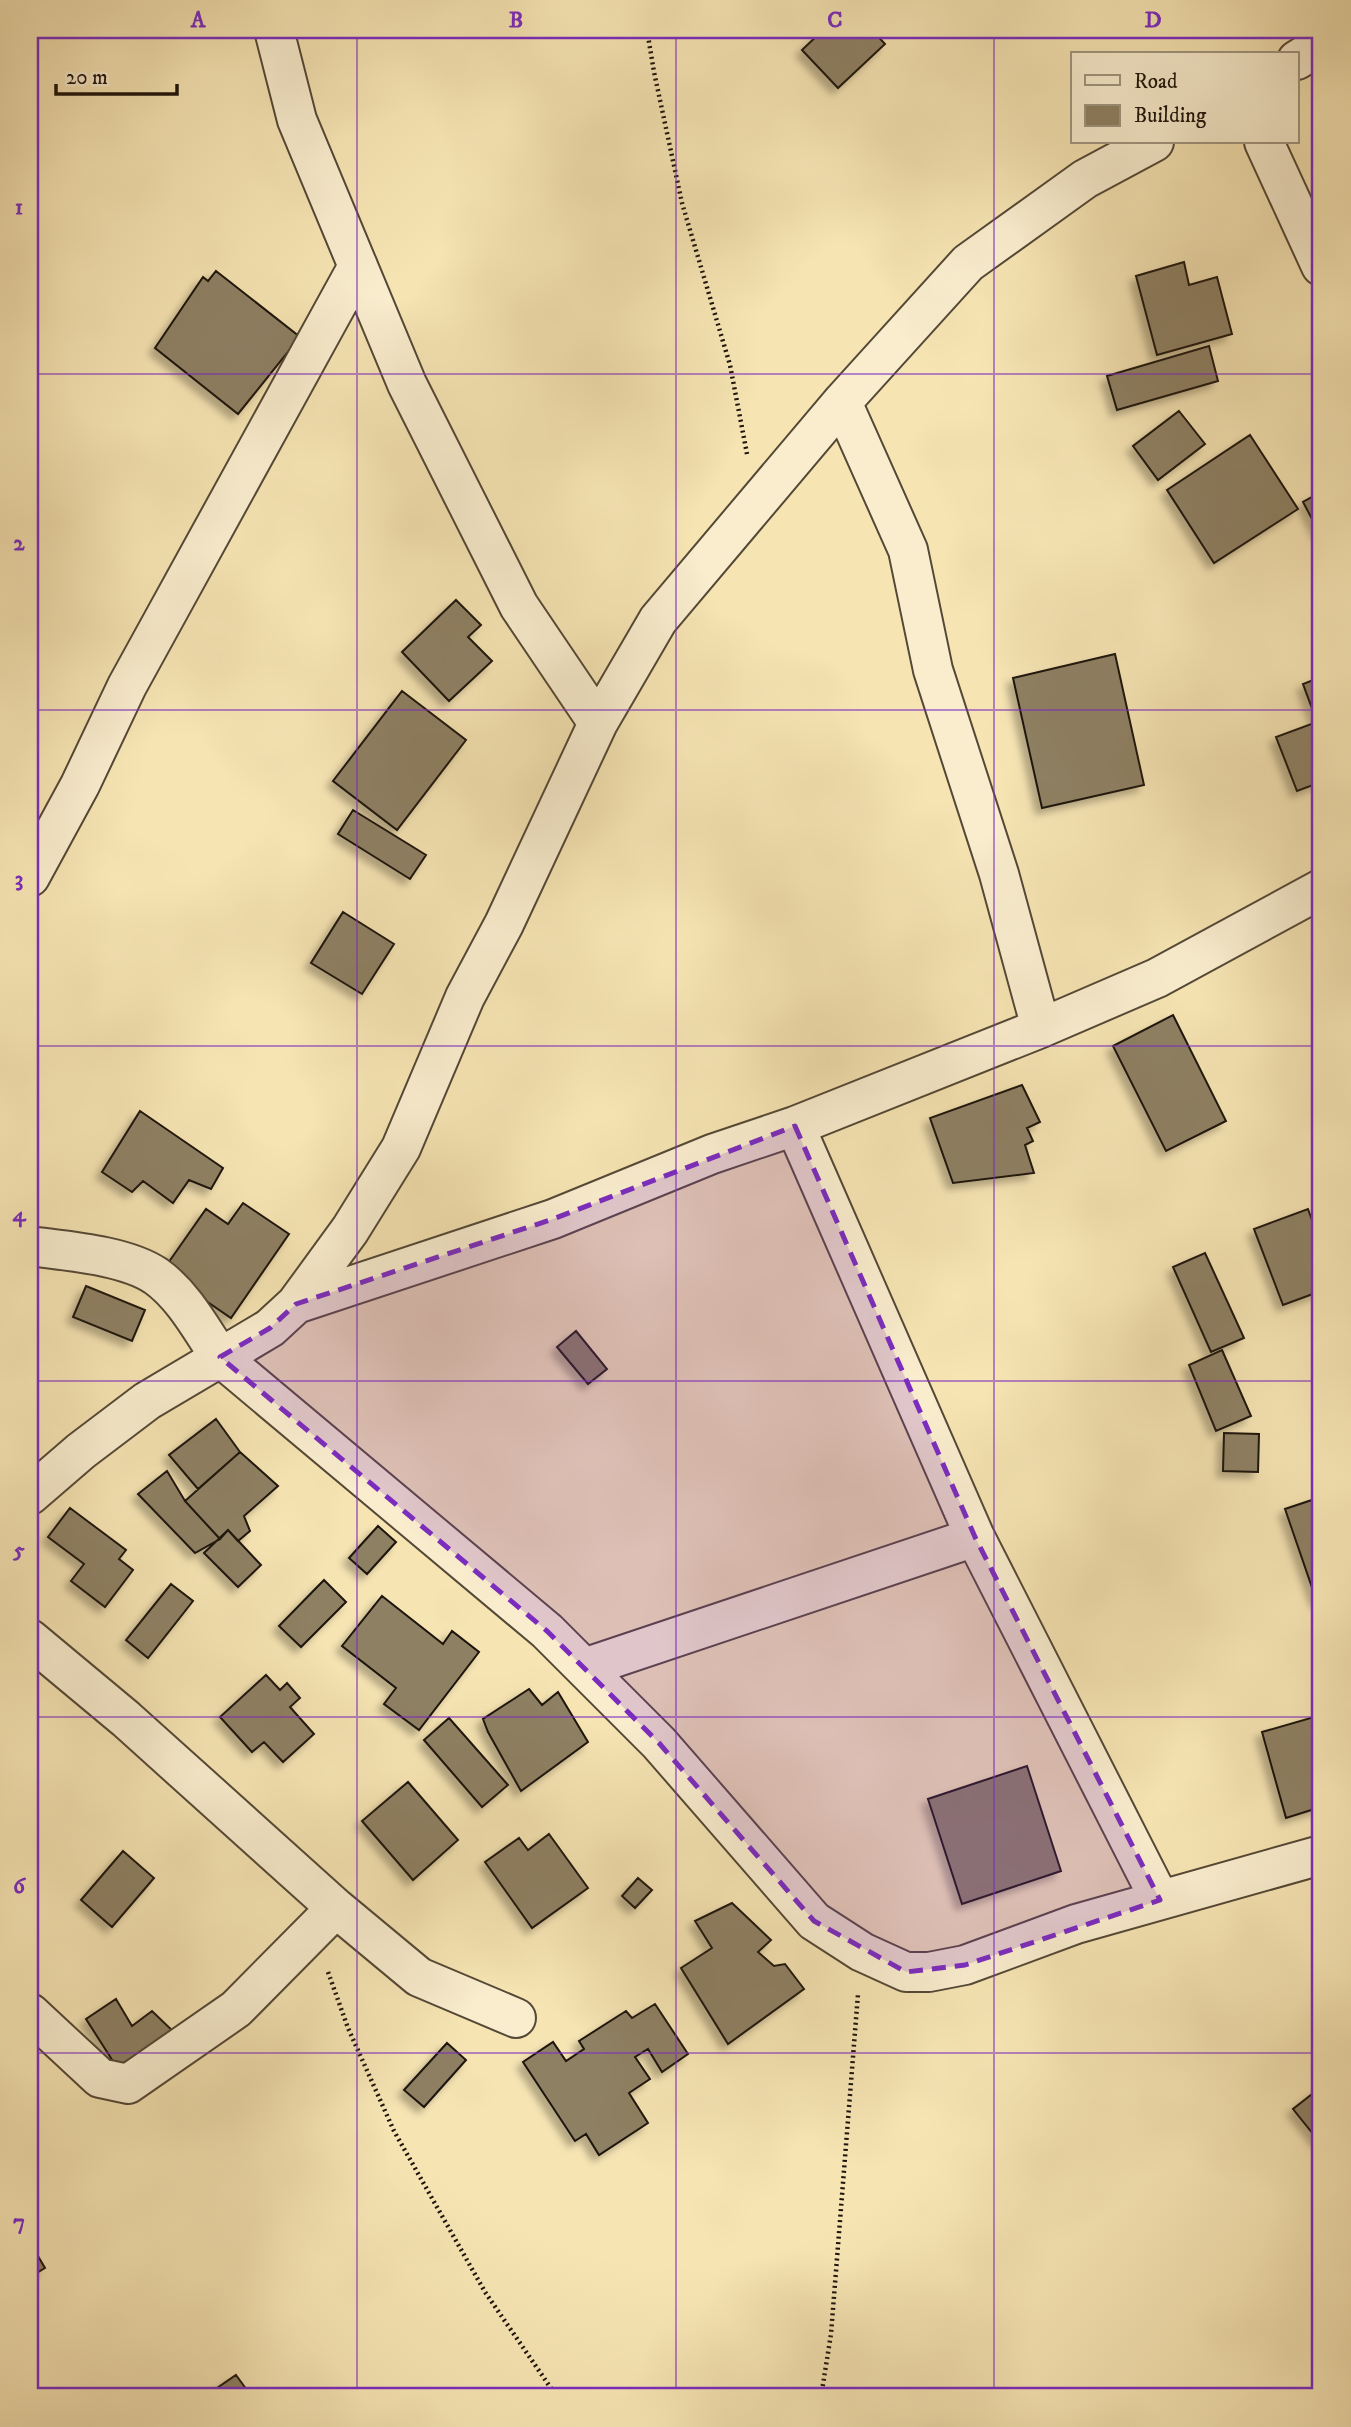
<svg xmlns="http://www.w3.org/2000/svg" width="1351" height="2427" font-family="'IM FELL DW Pica',serif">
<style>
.building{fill:#8e8063;stroke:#1e140c;stroke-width:2;filter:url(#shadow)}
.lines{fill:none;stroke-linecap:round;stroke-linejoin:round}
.minor-casing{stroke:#544836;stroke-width:42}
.path{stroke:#1e140c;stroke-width:4.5;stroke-dasharray:2 3.5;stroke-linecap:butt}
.minor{stroke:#f9edce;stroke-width:38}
.marked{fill:#7b2cbf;fill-opacity:0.2;stroke:#7b2cbf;stroke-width:5;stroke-dasharray:14 9;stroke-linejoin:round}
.grid{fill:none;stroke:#7b2cbf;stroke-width:2;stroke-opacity:0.55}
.neatline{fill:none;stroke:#7b2cbf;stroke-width:2.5}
.grid-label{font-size:23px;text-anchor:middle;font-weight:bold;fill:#7b2cbf}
</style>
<defs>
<filter id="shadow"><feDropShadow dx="-6" dy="6" stdDeviation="3.5" flood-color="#0004"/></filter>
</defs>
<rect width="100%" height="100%" fill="#f6e4b3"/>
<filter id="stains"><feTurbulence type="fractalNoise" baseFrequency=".00286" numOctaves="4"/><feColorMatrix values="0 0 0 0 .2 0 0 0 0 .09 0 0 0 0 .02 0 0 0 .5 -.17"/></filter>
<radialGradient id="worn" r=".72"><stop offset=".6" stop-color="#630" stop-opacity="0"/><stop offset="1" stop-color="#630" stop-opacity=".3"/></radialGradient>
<path class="building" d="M823 30H872L885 44 838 88 802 50Z
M1184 262 1189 285 1217 277 1232 334 1157 355 1136 276Z
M216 271 300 337 238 414 155 348 203 277 208 281Z
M1209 346 1218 381 1117 410 1107 376Z
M1179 411 1205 444 1158 480 1133 446Z
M1250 435 1298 509 1214 563 1167 490Z
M1321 492V536L1303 502Z
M456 600 481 625 468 637 492 661 449 701 402 652Z
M1115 654 1144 785 1042 808 1013 678Z
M1321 677V782L1297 791 1276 737 1317 722 1303 684Z
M402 691 466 740 397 830 333 781Z
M353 810 426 855 410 879 338 834Z
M343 912 394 944 362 994 311 963Z
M1173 1015 1226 1121 1166 1151 1113 1046Z
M1022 1085 1040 1122 1027 1128 1033 1141 1025 1145 1034 1173 953 1183 930 1118Z
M140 1111 223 1168 211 1189 189 1180 173 1203 143 1181 132 1192 102 1172Z
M243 1203 289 1234 231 1318 193 1292 159 1276 206 1209 228 1224Z
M1308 1209 1321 1245V1291L1283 1305 1254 1229Z
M1205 1253 1244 1338 1211 1352 1173 1267Z
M86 1286 145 1310 132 1341 73 1317Z
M576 1331 607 1369 588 1384 557 1347Z
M1222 1350 1251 1416 1216 1431 1189 1365Z
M216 1419 240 1452 198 1489 169 1455Z
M1224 1433 1259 1434 1258 1472 1223 1471Z
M240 1452 278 1486 244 1516 250 1531 238 1541 228 1530 220 1539 185 1501Z
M167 1471 185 1501 220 1539 195 1553 138 1494Z
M1321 1497V1600L1317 1602 1285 1509Z
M70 1508 126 1550 119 1559 133 1570 105 1607 71 1581 84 1564 48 1537Z
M378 1526 396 1542 367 1574 349 1558Z
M228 1530 261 1565 238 1587 204 1553Z
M324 1580 346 1602 301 1647 279 1626Z
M171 1584 193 1601 148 1658 126 1640Z
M382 1596 443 1644 452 1631 479 1652 419 1730 384 1704 396 1688 342 1646Z
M266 1675 280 1690 287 1683 300 1698 290 1707 314 1734 283 1762 264 1742 252 1752 220 1717Z
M529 1689 542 1705 558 1692 588 1742 521 1791 488 1732 483 1719Z
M1321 1715V1807L1286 1818 1262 1732Z
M449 1718 508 1785 482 1807 424 1740Z
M1027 1766 1061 1871 962 1904 928 1799Z
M408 1782 458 1840 413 1880 362 1821Z
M549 1834 588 1888 532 1928 485 1862 519 1838 528 1850Z
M123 1851 154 1878 112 1927 81 1900Z
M638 1878 652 1890 635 1908 622 1896Z
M732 1903 771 1940 758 1952 774 1966 785 1964 804 1989 728 2044 681 1968 712 1948 695 1921Z
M116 1999 132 2026 152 2011 180 2038 125 2080 86 2019Z
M655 2004 688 2054 662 2072 648 2049 635 2057 650 2079 629 2093 648 2123 599 2155 586 2134 575 2141 523 2062 553 2042 566 2061 584 2049 579 2041 626 2011 632 2018Z
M447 2043 466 2060 424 2107 404 2090Z
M1321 2087V2144L1293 2109Z
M35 2251 45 2268 30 2277V2254Z
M236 2375 252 2397H204Z"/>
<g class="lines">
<g class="minor-casing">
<path id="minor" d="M274 30 297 120 407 384 519 606 598 723
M1297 60 1321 45
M1264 142 1321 266
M842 402 908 550 933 670 999 874 1041 1028
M30 877 80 785 127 686 358 266
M795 1126 975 1537 1160 1900
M30 1246C66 1251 125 1255 156 1276 184 1296 201 1329 220 1357L547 1631 659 1743 814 1921 862 1952 906 1972H929L965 1965 1076 1924 1321 1855
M296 1304 553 1219 712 1154 795 1126 1041 1028 1157 978 1321 889
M30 1495 81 1451 147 1401 270 1328 296 1304 350 1230 401 1148 465 997 504 924 598 723 658 620 842 402 968 263 1085 179 1154 142
M30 1639 126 1719 336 1908 419 1977 516 2018
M584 1668 975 1537
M30 2013 100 2078 128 2084 236 2009 336 1908"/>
</g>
<path class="path" d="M650 30 648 36 654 72 682 203 730 365 747 454
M328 1972 348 2028 394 2131 485 2292 557 2397
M821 2397 831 2334 858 1994"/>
<use href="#minor" class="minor"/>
</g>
<path class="marked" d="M795 1126 975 1537 1160 1900 965 1965 906 1972 814 1921 659 1743 547 1631 220 1357 270 1328 296 1304 553 1219Z"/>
<path class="grid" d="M357 30V2397M676 30V2397M994 30V2397M30 374H1321M30 710H1321M30 1046H1321M30 1381H1321M30 1717H1321M30 2053H1321"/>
<rect width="1351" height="2427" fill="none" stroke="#f6e4b3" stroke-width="77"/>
<rect x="1071" y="52" width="228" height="91" fill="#f9edce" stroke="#a19680" stroke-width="2"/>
<rect x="1085" y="75" width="35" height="10" fill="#f9edce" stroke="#a19680" stroke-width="2"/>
<text x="1134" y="88" font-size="21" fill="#1e140c">Road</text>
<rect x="1085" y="105" width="35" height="21" fill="#8e8063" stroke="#a19680" stroke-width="2"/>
<text x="1134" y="122" font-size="21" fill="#1e140c">Building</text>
<path d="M56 84v10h121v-10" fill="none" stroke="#1e140c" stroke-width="3.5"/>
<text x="66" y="84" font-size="21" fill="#1e140c" stroke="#f9edce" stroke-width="5" paint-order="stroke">20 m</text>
<rect x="38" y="38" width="1274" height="2350" class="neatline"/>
<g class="grid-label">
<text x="198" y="27">A</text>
<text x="516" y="27">B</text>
<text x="835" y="27">C</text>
<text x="1153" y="27">D</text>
<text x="19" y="214">1</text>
<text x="19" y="550">2</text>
<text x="19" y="886">3</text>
<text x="19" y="1221">4</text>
<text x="19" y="1557">5</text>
<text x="19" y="1893">6</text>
<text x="19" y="2229">7</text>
</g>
<rect width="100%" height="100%" filter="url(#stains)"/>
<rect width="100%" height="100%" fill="url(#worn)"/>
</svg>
